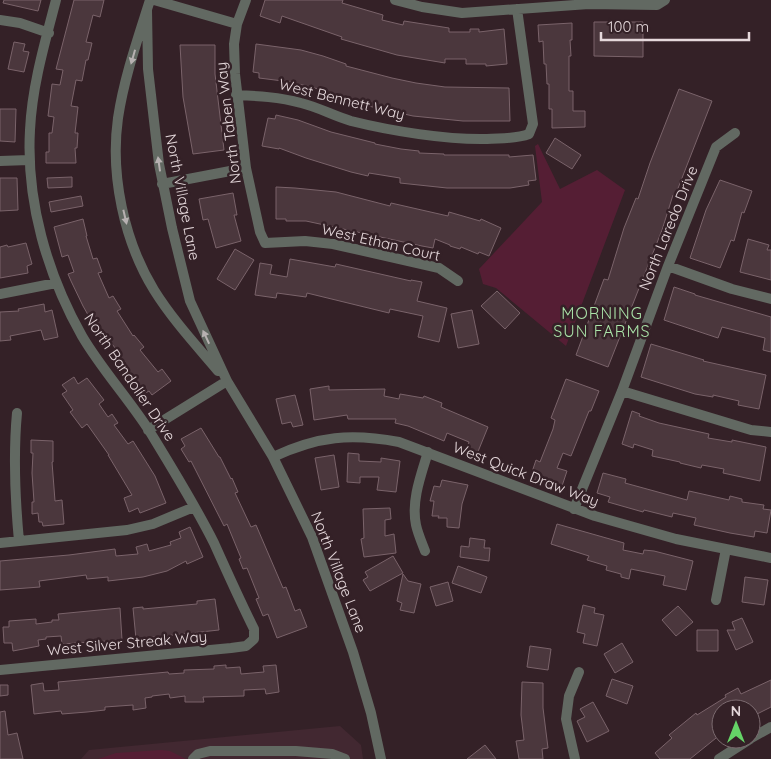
<svg xmlns="http://www.w3.org/2000/svg" width="771" height="759" font-family="Quicksand,sans-serif">
<style>
.built{fill:#422831}
.green{fill:#551e34}
.building{fill:#4b373d;stroke:#7a636a}
.lines{fill:none;stroke-linecap:round;stroke-linejoin:round}
.minor{stroke:#626962;stroke-width:10}
.oneway{fill:#b7b1b1}
.labels{text-anchor:middle;dominant-baseline:central;stroke-width:5;stroke-linejoin:round;paint-order:stroke}
.street-label{font-size:15px;fill:#e5d8db;stroke:#342127}
.neighbourhood-label{font-size:16px;letter-spacing:1px;fill:#aae3a8;stroke:#342127}
</style>
<rect width="100%" height="100%" fill="#342127"/>
<path class="built" d="M340 726 361 745 363 759H81L89 750Z"/>
<path class="green" d="M538 144 560 189 597 170 625 190 566 346 496 288 483 284 479 269 542 202 535 146Z
M161 750 170 751 186 759H98L116 753Z"/>
<path class="building" d="M4 0H41L38 11 3 3Z
M74 0H104L100 17 93 15 86 42 92 43 88 60H86L82 81 76 80 71 106 78 107 75 133H78L77 148H75L76 163H46V152H49V133H52L54 117 48 116 52 84 60 85 63 70 56 69Z
M265 0H343L342 3 383 15 382 20 403 25 404 21 449 28V32H470V29H479V32L504 29 507 64 486 66V64H466V59H445V63L397 55 341 39 342 37 282 16 280 23 260 16Z
M594 22H643V57L594 56Z
M572 23V40H570L571 56H569V91H573V111H585V127L552 128V109H549V84H547L546 64H544L543 41 539 42 538 25Z
M14 42 25 44 23 51 29 52 24 72 8 69Z
M256 44 301 50 323 56 346 64V66L392 78 416 83 445 87 509 88 510 121H463L413 116 346 101 347 99 325 92 326 91 291 82 259 78V73L253 72Z
M180 45H215V74L224 150 193 154 183 97Z
M679 89 712 101 675 196 673 195 662 230 608 367 576 355 604 279 608 280 624 228 636 198 638 199 650 163Z
M0 109H16L15 142 0 141Z
M276 115 298 120 331 132 375 143V144L401 149 419 151V153L444 154V155H509V157L533 155 536 180 528 181 529 185 510 188H447L400 183V178L369 173 368 176 351 172 306 158 279 148V149L262 146 268 118 275 119Z
M555 138 581 155 572 169 546 153Z
M72 177V187L48 188 47 178Z
M0 178H17L18 210 0 211Z
M720 180 752 191 744 213 742 212 734 241 731 240 720 268 690 258 706 210Z
M276 187 295 188 336 192 390 206 391 203 448 216 449 212 480 221 481 219 501 228 489 256 479 252 478 254 461 247 460 249 450 246V245L435 239 433 248 422 246 306 221H286V219H276Z
M233 193 237 215H234L241 241 216 248 208 219 203 220 199 199Z
M81 196 83 206 51 212 49 202Z
M83 219 87 236H86L93 259 97 258 102 272 98 273 109 298 113 296 121 309 117 311 133 336 134 335 144 347 140 350 158 372 162 369 171 381 152 395 149 391 144 394 114 357 119 353 109 340 104 343 83 306 71 281 68 274 74 272 68 255 62 257 54 227Z
M748 239 769 245 767 250H771V280L740 272Z
M26 243 32 264 27 266 28 273 0 278V247L7 245 8 247Z
M235 249 254 260 235 290 217 279Z
M290 259 335 267 336 264 411 281V280L422 282 417 301 447 308 439 342 418 337 423 316 390 309 389 313 307 293 306 297 277 293 276 298 255 295 260 263 272 265 270 274 287 277Z
M674 287 695 294V295L771 317V352L763 350 765 338 722 327 718 338 664 320Z
M497 291 520 313 505 329 481 306Z
M44 304 45 312 52 310 58 337 44 340 41 330 10 336 11 340 0 341V312L19 311 18 309Z
M472 310 479 344 458 348 451 314Z
M651 344 704 360 703 361 766 375 759 409 738 405 739 401 713 395V397L695 394 641 377Z
M74 377 78 384 87 378 104 400 99 404 108 417 112 414 118 423 114 425 128 444 133 441 155 476 166 503 140 513 138 508 129 512 124 498 132 495 108 455H109L87 424 82 428 70 412 73 410 62 394 67 391 62 385Z
M566 379 599 391 591 411H589L571 456 563 453 557 468 567 471 561 489 530 478 536 460 540 462 553 429 555 420 551 418Z
M329 386V390L385 389 384 396 399 399 400 394 423 398 424 396 442 403 441 407 488 427 477 454 466 450 469 442 447 433 444 441 408 426 395 423 396 419H348L347 415 314 420 310 389Z
M295 395 303 425 293 427 291 422 282 424 276 399Z
M632 411 640 414 639 416 659 423 709 434 708 438 732 442V440L766 447 760 481 723 473 724 469 702 465 701 468 680 463V462L652 456 653 450 634 444 633 448 622 444Z
M201 428 219 457H220L231 479 232 478 238 492 235 493 251 527 256 525 283 588 286 587 295 611 300 609 307 627 277 638 268 614 263 616 256 599 259 598 247 568 243 569 239 559 241 558 227 524 224 526 191 461 189 462 181 449 185 446 181 439Z
M31 440 53 441V462H52L55 501 62 500 64 524 43 526 42 522H39L38 513 32 514V502H34L32 473 33 453H31Z
M348 453 359 454V461L381 462V458L400 461 396 492 377 490 379 477H360V483L347 482Z
M334 455 339 487 321 490 315 458Z
M603 473 626 479 625 483 687 500 689 491 729 500 730 496 742 499V502L764 505 763 509 771 510 767 533 755 531 754 537 730 533 694 525 696 518 673 513 672 517 644 510 643 512 608 502 610 497 597 493Z
M442 480 468 485 462 504 459 528 447 527V518H438L439 516H432L434 501H430L434 486 440 487Z
M390 508 391 519 385 520V536L394 534 396 553 364 557 361 539 364 538 363 509Z
M557 524 624 543 623 550 643 554 644 550 654 551 693 561 686 590 663 585 665 576 631 569 629 579 621 577V574L606 570 607 566 587 560 589 556 551 544Z
M190 527 203 557 187 564 186 561 167 571 143 577 108 581V577L87 579 86 575 39 581 40 587 0 590V561L69 555 115 549 116 556 138 554 136 547 147 544 149 551 171 545 170 542 181 538 179 532Z
M470 538 485 540 484 548H490L489 561 460 557 461 546 469 547Z
M393 556 403 573 370 591 363 580 368 577 365 572Z
M458 566 487 577 481 593 452 583Z
M403 574 408 581 421 584 414 613 400 610 402 603 397 601Z
M745 577 768 580 764 605 742 602Z
M448 582 453 601 436 606 430 587Z
M215 599 219 630 136 639 133 608 143 607V609L197 604V601Z
M583 605 595 608 594 613 604 615 597 646 583 643 585 634 577 632Z
M678 606 693 622 676 636 662 620Z
M120 608 122 640 62 644 61 636 46 637V639L38 640 39 646 13 651 12 643H4L3 627H9V621L36 619V624L52 622V620H59L58 614Z
M742 618 753 642 736 650 727 630H735L732 622Z
M697 630H718V651H697Z
M622 643 633 662 615 673 604 654Z
M530 646 551 649 548 670 527 667Z
M226 665V668L240 667 241 674 264 672 263 666 276 665 279 692 266 694 265 689 244 690V696L203 697 204 702H185V696L170 698 169 694 152 696V697L145 698 146 708 133 710V705L105 707V710L87 712 62 714 61 711 34 714 31 685 43 683 44 691 59 690 58 682 168 672 169 674 184 673V670L214 669V666Z
M612 679 633 686 627 704 606 696Z
M771 680V707L757 714 755 709H721V734L690 759H660L655 753 672 738 669 735 696 713 697 715 726 697 725 695 738 688 741 694Z
M522 682 543 683V708L548 748 542 749 543 759H519L516 741 524 740 521 715Z
M0 685H8V695L0 696Z
M593 702 609 731 587 742 577 721 585 717 580 709Z
M5 711 8 735 17 733 23 759H0V712Z
M485 745 496 759H467Z"/>
<g class="lines">
<path class="minor" d="M150 0C138 38 124 78 118 118 110 175 124 241 154 290 172 319 196 345 218 371
M154 0 237 24
M246 0 237 24 234 44 235 74 246 168 260 232 265 243 305 241 333 244 439 268 458 281
M395 0 422 7 462 13 589 4 657 5 665 0
M147 10 148 69 159 164 172 228 190 301 227 381 273 457 312 537 353 652 371 713 381 759
M0 20 20 23 49 33
M236 95C258 96 279 97 301 103 318 107 334 116 351 121 391 131 447 140 487 139 502 138 516 139 529 134L533 124 517 9
M0 161 29 160
M162 184 246 168
M668 266 732 289 771 299
M0 294 56 283
M622 391 751 430 771 432
M17 413C13 456 15 498 19 541
M148 430 227 381
M273 457C318 436 351 433 399 442L595 516 676 539 771 558
M574 509 622 391 668 266 716 147 735 133
M0 543 127 530 153 524 194 507
M425 551C422 543 418 534 416 525 411 501 421 475 428 452
M716 600 726 549
M0 670 231 648 246 646 254 639V629C240 601 227 572 214 543 195 505 172 468 150 432 129 399 102 370 82 336 47 274 26 201 30 130 32 86 45 42 56 0
M751 738 771 727
M193 759 198 754 210 751H296L332 754 345 759
M575 759 566 719 569 696 579 672
M719 759 750 739"/>
</g>
<defs><path id="oneway-solid" d="M-6-.8H1V-3.2L6.5 0L1 3.2V.8H-6Z" transform="scale(1.25)"/></defs>
<g class="oneway">
<use href="#oneway-solid" transform="translate(133 57) rotate(106)"/>
<use href="#oneway-solid" transform="translate(159 164) rotate(-98)"/>
<use href="#oneway-solid" transform="translate(125 217) rotate(77)"/>
<use href="#oneway-solid" transform="translate(206 337) rotate(-115)"/>
</g>
<g class="labels">
<g class="street-label">
<text transform="translate(342 99) rotate(14)">West Bennett Way</text>
<text transform="translate(228 123) rotate(-97)">North Taben Way</text>
<text transform="translate(183 197) rotate(79)">North Village Lane</text>
<text transform="translate(668 228) rotate(-68)">North Laredo Drive</text>
<text transform="translate(381 242) rotate(13)">West Ethan Court</text>
<text transform="translate(130 377) rotate(56)">North Bandolier Drive</text>
<text transform="translate(526 474) rotate(21)">West Quick Draw Way</text>
<text transform="translate(339 572) rotate(69)">North Village Lane</text>
<text transform="translate(127 643) rotate(-5)">West Silver Streak Way</text>
</g>
<g class="neighbourhood-label">
<text x="602" y="313">MORNING<tspan x="602" dy="18">SUN FARMS</tspan></text>
</g>
</g>
<g transform="translate(736 724)"><circle r="24" fill="#342127" stroke="#7b6a6f"/>
<path d="M0-4L9 19L0 12L-9 19Z" fill="#65d467"/>
<text y="-8" font-size="14" font-weight="bold" text-anchor="middle" fill="#e5d8db">N</text>
</g>
<path d="M601 32v8h148v-8" fill="none" stroke="#e5d8db" stroke-width="2.5"/>
<text x="608" y="32" font-size="15" fill="#e5d8db" stroke="#342127" stroke-width="4" paint-order="stroke">100 m</text>
</svg>
